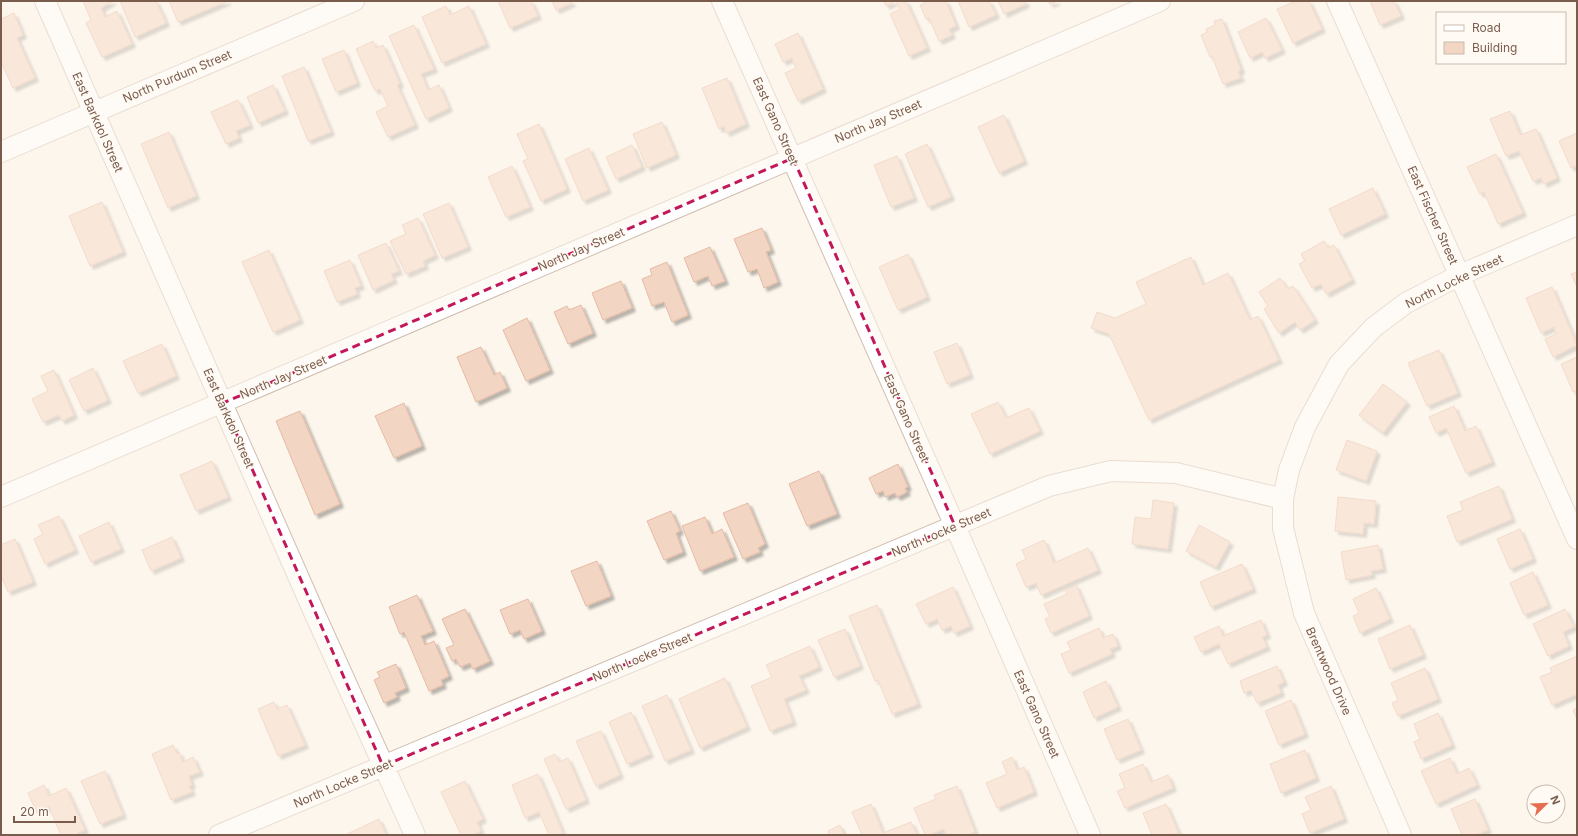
<svg xmlns="http://www.w3.org/2000/svg" width="1578" height="836" font-family="Inter,sans-serif">
<style>
.building{fill:#f3d5c3;stroke:#e6bba3;filter:url(#shadow)}
.lines{fill:none;stroke-linecap:round;stroke-linejoin:round}
.minor-casing{stroke:#d1beb0;stroke-width:22}
.minor{stroke:#fff;stroke-width:20}
.marked{fill:none;stroke:#c2185b;stroke-width:3;stroke-dasharray:8 5;stroke-linejoin:round}
.labels{text-anchor:middle;dominant-baseline:central;stroke-width:3;stroke-linejoin:round;paint-order:stroke}
.street-label{font-size:12px;fill:#7a5c4d;stroke:#fffaf3}
</style>
<defs>
<filter id="shadow"><feDropShadow dx="3.5" dy="3.5" stdDeviation="1" flood-color="#0004"/></filter>
</defs>
<rect width="100%" height="100%" fill="#fdf6ec"/>
<path class="building" d="M83 1H113L101 8 105 17 117 11 132 44 102 57 86 23 91 20Z
M120 1H156L166 23 135 37Z
M169 1H228L178 22Z
M498 1H531L538 16 510 28Z
M552 1H571L572 3 556 10Z
M884 1H896L886 6Z
M896 1H906L927 48 909 56 890 14 900 9Z
M928 1H946L956 26 949 29 952 35 939 41 929 18 926 19 920 5Z
M958 1H989L996 15 969 27Z
M998 1H1025L1026 4 1004 14Z
M1048 1H1057L1050 4Z
M1296 1H1309L1322 29 1293 43 1277 9Z
M1370 1H1394L1401 16 1380 25Z
M446 6 450 15 469 6 486 44 442 63 422 17Z
M14 13 23 35 17 38 35 78 13 88 1 62V19Z
M1266 18 1282 50 1265 58 1262 52 1250 58 1238 32Z
M1222 19 1241 70 1238 72 1241 78 1223 84 1212 56 1210 57 1201 35 1207 32 1206 29 1215 25 1214 21Z
M414 25 434 69 421 74 428 90 439 85 449 108 426 119 389 36Z
M798 33 823 89 798 101 785 73 796 68 792 58 783 62 775 44Z
M373 41 376 48 383 45 400 84 397 85 415 125 388 137 376 112 388 106 380 89 375 91 356 49Z
M344 50 357 83 336 92 322 59Z
M304 67 331 132 308 141 282 76Z
M727 78 746 124 726 133 724 126 719 129 702 88Z
M273 85 285 111 258 123 247 97Z
M238 100 250 125 236 131 239 138 226 144 211 112Z
M1510 111 1520 135 1536 129 1557 178 1544 184 1541 178 1533 181 1519 151 1506 156 1490 119Z
M1004 115 1024 161 999 173 978 127Z
M662 122 676 155 647 168 633 134Z
M539 124 567 189 541 201 523 161 528 159 517 134Z
M169 132 196 196 168 208 141 144Z
M1577 133V165L1571 168 1559 141Z
M927 144 951 197 928 207 905 154Z
M632 145 642 167 616 179 606 157Z
M589 148 608 190 583 201 565 159Z
M1496 154 1523 213 1498 224 1484 192 1480 194 1467 167Z
M897 156 914 198 891 207 874 165Z
M512 166 530 207 506 217 488 177Z
M1373 188 1385 214 1341 235 1329 209Z
M102 202 123 252 90 266 69 216Z
M449 203 468 247 442 258 423 214Z
M418 218 435 255 423 261 425 266 406 274 390 241 406 234 402 225Z
M762 228 771 250 766 252 778 282 764 288 757 269 748 272 734 239Z
M1324 241 1328 248 1334 245 1352 280 1326 294 1321 284 1312 288 1299 264 1305 261 1301 254Z
M386 243 399 271 391 274 394 280 373 290 358 255Z
M710 247 725 281 712 286 708 276 694 282 684 258Z
M269 250 300 320 273 332 242 262Z
M908 254 927 297 898 310 879 267Z
M1191 257 1203 285 1228 273 1250 320 1258 316 1279 360 1149 420 1109 334 1091 328 1097 312 1115 318 1146 304 1136 282Z
M350 260 361 286 355 288 357 294 337 302 324 271Z
M667 262 688 315 672 322 664 302 652 306 642 279 652 275 650 269Z
M1577 272V287L1571 274Z
M1280 278 1288 289 1293 286 1315 320 1300 330 1295 322 1279 333 1264 309 1268 306 1259 292Z
M621 281 632 308 603 320 592 293Z
M1552 287 1577 345 1553 357 1545 339 1556 334 1554 327 1541 333 1526 298Z
M581 305 593 333 568 344 554 312 567 306 569 310Z
M527 318 550 370 526 381 503 330Z
M957 343 970 375 947 384 934 352Z
M162 344 176 376 138 393 123 361Z
M481 347 494 375 500 372 507 388 476 402 457 357Z
M1439 350 1458 393 1427 406 1408 363Z
M1577 357V391L1573 392 1561 364Z
M93 368 108 400 84 411 69 380Z
M54 370 74 415 62 421 59 415 43 422 32 399 48 391 41 376Z
M1383 384 1407 402 1383 433 1359 415Z
M998 402 1006 418 1029 408 1040 431 990 454 971 414Z
M404 403 422 446 394 458 375 416Z
M1454 406 1465 431 1476 426 1492 462 1466 473 1446 428 1436 433 1429 417Z
M300 411 340 504 315 515 276 421Z
M1347 440 1377 451 1366 481 1336 470Z
M212 461 228 497 196 511 180 475Z
M898 464 908 487 905 488 907 492 897 497 895 493 885 497 883 491 876 494 869 478Z
M819 471 837 514 807 526 789 484Z
M1499 486 1512 519 1457 542 1447 516 1463 510 1460 502Z
M1338 497 1376 501 1374 524 1364 523 1363 534 1335 531Z
M1153 500 1174 503 1168 549 1132 544 1135 517 1151 519Z
M748 503 765 544 758 548 760 552 743 559 723 513Z
M671 511 680 531 676 533 683 552 664 560 647 521Z
M59 516 75 550 45 564 34 539 43 534 38 525Z
M705 517 712 534 722 529 734 557 700 571 682 526Z
M109 522 121 549 91 562 79 536Z
M1199 525 1230 542 1216 567 1186 551Z
M1520 529 1533 559 1510 569 1497 539Z
M172 537 181 558 151 571 142 550Z
M15 539 33 582 8 592 1 575V545Z
M1044 540 1054 563 1088 548 1098 570 1041 595 1036 583 1026 587 1016 564 1026 559 1022 550Z
M1378 545 1383 569 1371 571 1372 575 1346 580 1341 552Z
M597 561 611 596 586 606 571 571Z
M1242 564 1253 589 1211 607 1200 582Z
M1533 572 1548 605 1524 615 1510 583Z
M1076 585 1089 616 1051 633 1045 619 1050 617 1044 604 1067 594 1065 590Z
M953 587 970 626 954 633 951 626 942 630 937 619 926 624 916 604Z
M1376 588 1390 619 1360 633 1353 616 1359 613 1353 599Z
M417 595 433 631 421 636 425 645 434 641 449 676 441 680 443 685 429 691 404 632 400 634 389 607Z
M528 599 542 631 524 639 520 630 510 634 500 610Z
M877 605 918 704 892 714 878 680 875 681 849 616Z
M465 609 490 661 473 669 470 663 460 667 456 659 452 661 446 648 454 645 442 619Z
M1565 609 1574 627 1563 632 1569 646 1548 656 1533 624Z
M1261 620 1267 635 1262 637 1267 647 1228 664 1219 644 1201 652 1194 637 1219 626 1223 636Z
M1410 625 1423 655 1390 669 1378 639Z
M1099 628 1103 638 1113 634 1118 646 1110 649 1112 654 1069 673 1061 654 1071 650 1067 642Z
M845 629 860 666 834 677 818 640Z
M810 646 819 667 799 676 806 690 784 699 793 722 770 731 751 686 772 677 766 665Z
M1577 656V694L1552 705 1540 677 1552 672 1550 668Z
M396 664 406 688 395 693 397 697 384 703 374 680 380 677 377 672Z
M1277 666 1284 682 1278 685 1281 693 1257 703 1251 690 1244 693 1240 681Z
M1425 668 1438 699 1398 716 1392 703 1398 700 1391 683Z
M725 678 747 727 700 748 679 699Z
M1106 681 1118 707 1094 718 1083 692Z
M667 695 691 750 665 761 642 706Z
M1291 700 1305 734 1279 745 1265 711Z
M274 702 277 709 287 705 305 745 278 756 258 709Z
M1577 708V719L1573 710Z
M631 712 650 754 627 764 609 722Z
M1438 713 1452 745 1421 759 1414 742 1420 739 1414 724Z
M1128 719 1141 750 1117 760 1104 729Z
M601 731 620 775 596 786 576 741Z
M173 745 177 754 179 752 183 762 193 757 200 772 189 776 192 785 189 786 192 792 171 800 152 754Z
M1305 750 1316 778 1281 793 1270 764Z
M555 754 559 762 568 758 586 800 566 809 544 759Z
M1012 757 1017 770 1024 767 1034 792 997 808 986 783 1007 774 1002 762Z
M1450 758 1457 774 1469 768 1477 785 1436 804 1421 771Z
M1143 764 1151 782 1168 775 1173 788 1125 808 1117 791 1125 788 1119 774Z
M105 771 123 815 100 824 81 781Z
M538 774 563 833 558 835H549L539 812 525 818 512 785Z
M465 781 483 819 477 822 481 831 473 835H461L441 792Z
M44 785 49 796 66 788 85 830 74 835H61L49 807 37 813 28 793Z
M957 786 975 832 967 835H947L944 829 929 835H925L914 808 936 799 934 795Z
M1331 786 1344 819 1310 833 1302 814 1311 810 1305 797Z
M1475 799 1488 830 1476 835H1462L1451 809Z
M871 804 883 833 911 822 917 835H862L852 812Z
M1166 804 1179 834 1152 835 1143 813Z
M379 819 386 835H345Z
M840 825 844 835H829L828 831Z"/>
<g class="lines">
<g class="minor-casing">
<path id="minor" d="M45 1 313 610 415 835
M722 1 955 526 1090 835
M1337 1 1577 539
M1 152 354 1
M1 497 1160 1
M219 835 1049 486 1111 471 1176 473 1283 499
M1401 835 1304 613 1283 528V499L1289 470 1305 427 1339 364 1374 327 1406 303 1460 275 1577 225"/>
</g>
<use href="#minor" class="minor"/>
</g>
<path d="M0 0H1578V836H0ZM793 158 955 526 383 766 223 403Z" fill="#fdf6ec" fill-opacity=".55" fill-rule="evenodd"/>
<path class="marked" d="M793 158 955 526 383 766 223 403Z"/>
<g class="labels">
<g class="street-label">
<text transform="translate(177 76) rotate(-23)">North Purdum Street</text>
<text transform="translate(776 121) rotate(66)">East Gano Street</text>
<text transform="translate(878 121) rotate(-23)">North Jay Street</text>
<text transform="translate(98 122) rotate(66)">East Barkdol Street</text>
<text transform="translate(1433 215) rotate(66)">East Fischer Street</text>
<text transform="translate(581 249) rotate(-23)">North Jay Street</text>
<text transform="translate(1454 281) rotate(-26)">North Locke Street</text>
<text transform="translate(283 377) rotate(-23)">North Jay Street</text>
<text transform="translate(229 418) rotate(66)">East Barkdol Street</text>
<text transform="translate(907 418) rotate(66)">East Gano Street</text>
<text transform="translate(941 532) rotate(-23)">North Locke Street</text>
<text transform="translate(642 657) rotate(-23)">North Locke Street</text>
<text transform="translate(1329 671) rotate(66)">Brentwood Drive</text>
<text transform="translate(1037 714) rotate(66)">East Gano Street</text>
<text transform="translate(343 783) rotate(-23)">North Locke Street</text>
</g>
</g>
<rect width="1578" height="836" fill="none" stroke="#7a5c4d" stroke-width="4"/>
<rect x="1436" y="12" width="130" height="52" fill="#fffaf3" stroke="#cabbb1"/>
<rect x="1444" y="25" width="20" height="6" fill="#ffffff" stroke="#cabbb1"/>
<text x="1472" y="32" font-size="12" fill="#7a5c4d">Road</text>
<rect x="1444" y="42" width="20" height="12" fill="#f3d5c3" stroke="#cabbb1"/>
<text x="1472" y="52" font-size="12" fill="#7a5c4d">Building</text>
<g transform="translate(1546 804) rotate(67)"><circle r="19" fill="#fffaf3" stroke="#cabbb1"/>
<path d="M0-3L7 15L0 10L-7 15Z" fill="#e76f51"/>
<text y="-6" font-size="11" font-weight="bold" text-anchor="middle" fill="#7a5c4d">N</text>
</g>
<path d="M14 816v6h61v-6" fill="none" stroke="#7a5c4d" stroke-width="2"/>
<text x="20" y="816" font-size="12" fill="#7a5c4d" stroke="#fffaf3" stroke-width="3" paint-order="stroke">20 m</text>
</svg>
